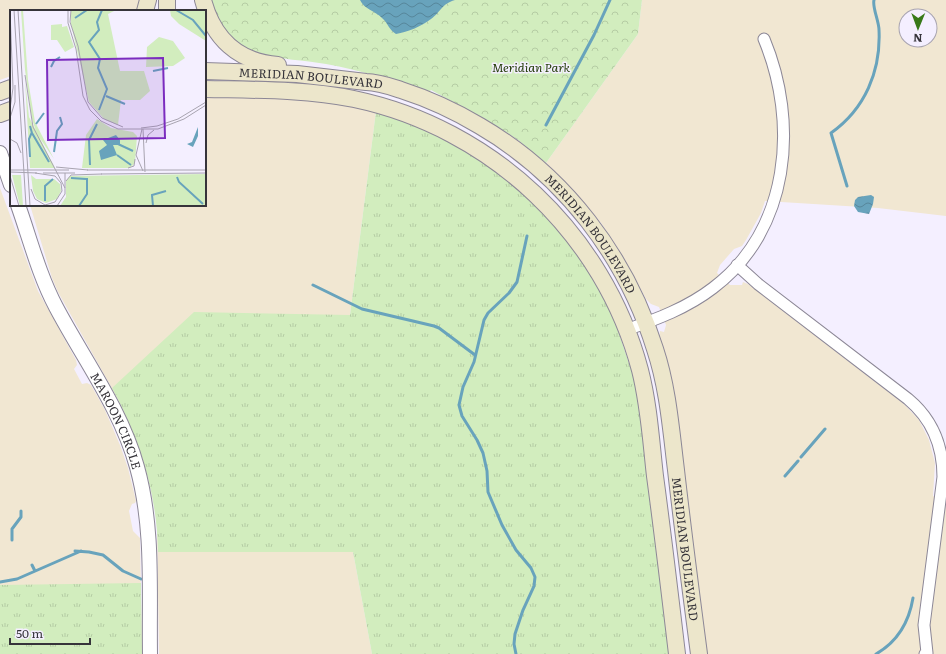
<svg xmlns="http://www.w3.org/2000/svg" width="946" height="654" font-family="Literata,serif">
<style>
.commercial{fill:#f1e7d2;fill-rule:evenodd}
.grass{fill:url(#grass-tufts)}
.park{fill:url(#park-crowns)}
.water{fill:url(#water-waves)}
.lines{fill:none;stroke-linecap:round;stroke-linejoin:round}
.stream{stroke:#68a3bc;stroke-width:3}
.minor-casing{stroke:#8c8796;stroke-width:13}
.tertiary-casing{stroke:#8c8796;stroke-width:16}
.secondary-casing{stroke:#8c8796;stroke-width:18}
.minor{stroke:#fff;stroke-width:11}
.tertiary{stroke:#fff;stroke-width:14}
.secondary{stroke:#ece6cb;stroke-width:16}
.labels{text-anchor:middle;dominant-baseline:central;stroke-width:3;stroke-linejoin:round;paint-order:stroke}
.park-label{font-size:12px;font-style:italic;fill:#243d09;stroke:#f4efff}
.street-label{font-size:12px;fill:#36343a;stroke:#f4efff}
.inset-river{fill:none;stroke:#68a3bc;stroke-width:2}
.inset-road{fill:none;stroke:#a8a4b0;stroke-width:1}
.view{fill:#7b2cbf;fill-opacity:0.15;stroke:#7b2cbf;stroke-width:2}
.inset-edge{fill:none;stroke:#36343a;stroke-width:2}
</style>
<defs>
<pattern id="grass-tufts" width="24" height="20" patternUnits="userSpaceOnUse"><rect width="24" height="20" fill="#d2edbe"/><path d="M3 7l-1-3M5 7V3M7 7l1-3M15 17l-1-3M17 17v-4M19 17l1-3" fill="none" stroke="#b5cca4"/></pattern>
<pattern id="park-crowns" width="20" height="18" patternUnits="userSpaceOnUse"><rect width="20" height="18" fill="#d2edbe"/><path d="M2 6a3 3 0 1 1 6 0M12 15a3 3 0 1 1 6 0" fill="none" stroke="#b5cca4"/></pattern>
<pattern id="water-waves" width="16" height="10" patternUnits="userSpaceOnUse"><rect width="16" height="10" fill="#68a3bc"/><path d="M0 5q4-4 8 0t8 0" fill="none" stroke="#56869a"/></pattern>
</defs>
<rect width="100%" height="100%" fill="#f4efff"/>
<path class="commercial" d="M0 0H141L137 11H11V76L0 80Z
M642 0H946V216L878 208 765 201 761 213 746 240 742 246 734 249 720 265 717 273 730 285H742L743 282 748 284 904 404 919 420 929 440 935 463 933 496 946 500V654H705L659 338 660 331 664 332 666 325 659 307 651 304 646 299 619 250 601 223 575 192 546 163 638 34ZM906 16H930V40H906Z
M205 95 323 100 376 111 350 315 353 552 372 654H159L157 524 154 504 147 470 135 434 124 410 58 292 52 278 30 205H205Z
M0 188 38 291 76 360 77 365 74 369 82 384 87 383 91 385 105 410 120 445 128 468 136 501 135 503 132 504 129 511 133 531 140 538 142 654H0Z"/>
<path class="grass" d="M376 111 402 119 456 143 523 190 580 255 611 310 636 384 671 654H372L353 552H158C157 493 140 440 112 388L194 312 350 315Z
M141 583 142 654H0V585Z"/>
<path class="park" d="M211 0H642L638 34 546 163 518 140 490 122 431 90 428 93C394 81 361 70 326 64 303 60 281 60 260 53 256 52 251 52 248 50 228 39 217 21 211 0Z"/>
<path class="water" d="M360 0H455C441 4 441 12 431 19 422 26 408 32 396 34 389 30 388 23 382 18 375 11 364 9 360 0Z
M871 195 874 197 873 204 869 214 858 212 854 206 855 200 858 197Z"/>
<g class="lines">
<path class="stream" d="M546 125 594 35 610 0
M847 186 831 133C865 109 881 71 879 30 879 21 872 7 874 0
M313 285 362 309 434 326 439 328 475 355
M801 457 825 429
M785 476 798 461
M12 540V529L21 517V511
M75 551 89 552 103 555 123 571 141 579
M32 565 35 571
M0 582 17 579 81 551
M516 654 514 644 515 634 523 610 534 586 535 577 531 568 516 550 502 525 488 492 487 471 483 453 477 440 462 416 459 405 463 387 474 362 484 320 488 313 509 293 517 282 527 236
M876 654C897 642 909 622 913 598"/>
<g class="minor-casing">
<path id="minor" d="M737 265 758 284 908 399C932 419 943 446 943 477L924 625 927 653 925 654
M626 330C657 319 687 308 713 288 790 230 799 123 764 39"/>
</g>
<g class="tertiary-casing">
<g id="tertiary">
<path d="M0 153 11 185"/>
<path id="s1" d="M18 205C30 239 39 275 56 307 84 360 121 409 137 467 154 528 149 592 150 654"/>
</g>
</g>
<g class="secondary-casing">
<g id="secondary">
<path d="M203 0C213 38 238 62 278 65"/>
<path d="M145 11 148 0"/>
<path d="M167 11V0"/>
<path id="s2" d="M205 71 297 74 366 82C378 82 389 86 401 90 429 99 455 111 480 126 564 175 626 256 655 349 668 388 671 430 676 470 683 532 691 593 699 654"/>
<path d="M205 89C255 90 305 89 354 99 492 128 604 234 640 370 649 405 651 441 655 476 663 535 670 595 677 654"/>
<path d="M0 92 11 88"/>
<path d="M0 114 11 110"/>
</g>
</g>
<use href="#minor" class="minor"/>
<use href="#tertiary" class="tertiary"/>
<use href="#secondary" class="secondary"/>
</g>
<g class="labels">
<g class="park-label">
<text x="531" y="67">Meridian Park</text>
</g>
<g class="street-label">
<text stroke="none"><textPath href="#s2" startOffset="106">MERIDIAN BOULEVARD</textPath></text>
<text stroke="none"><textPath href="#s2" startOffset="441">MERIDIAN BOULEVARD</textPath></text>
<text stroke="none"><textPath href="#s1" startOffset="238">MAROON CIRCLE</textPath></text>
<text stroke="none"><textPath href="#s2" startOffset="777">MERIDIAN BOULEVARD</textPath></text>
</g>
</g>
<g transform="translate(10 10)">
<rect width="196" height="196" fill="#f4efff"/>
<path d="M11 0H13L18 70 25 112 44 149 27 124 22 109 15 60ZM61 0H106L98 4 110 61H134L140 81 130 90H111L108 115 95 110 79 92 61 14ZM160 0H196V31L169 14 161 6ZM52 14V17L57 16 64 37 55 42 47 30H41V15ZM149 27 163 31 175 48 163 56 136 57 137 37ZM15 70 19 107 45 158H20ZM196 164V196H50L56 187V171L60 166ZM2 165H11L13 196H10ZM21 165 26 169H44L50 174 51 181 47 189 36 193 27 189 23 181Z" fill="#d2edbe"/>
<path d="M87 109 101 118 123 122 127 126 125 153 120 158H72L76 125Z" fill="#d2edbe"/>
<path d="M188 117V126L183 137 177 134 182 132ZM106 125 110 130V135H103L107 145 91 150 89 141 97 135 93 130Z" fill="#68a3bc"/>
<path class="inset-river" d="M166 0 183 10 196 26M65 8 77 0M41 57 44 51 50 47M143 61 158 58M96 86 115 94M89 100 97 79 88 58 90 49 79 32 89 20 87 12 92 0M26 114 34 103M20 116 22 123 39 152M108 134 123 141M44 142 47 121 52 114 50 107M107 145 121 155M20 147 19 129 22 122M80 155 79 130 87 114M167 167 169 172 193 194M61 168 76 169M35 191V176L43 169M69 196 77 184V168M143 196 142 185 156 181"/>
<path class="inset-road" d="M4 0 16 196M8 0 20 196M58 0V13L66 39 73 86 80 100 91 111 108 119H148L174 109 196 95M61 0 60 12 68 36 78 92 92 108 113 117M15 65 23 117 55 178M0 99 3 78 0 0M0 108 5 92V75M131 118 147 116 168 109 196 92M132 119 126 145 133 161M133 119 135 162M0 129 7 133 11 143M136 133 138 125 144 120M46 157 78 160M118 158 124 156 125 149M0 160H59M77 160H196M0 162 27 163M33 163H65M91 164 196 163M0 166 9 196M56 171 61 165 92 164M21 179 25 189 35 195 45 192 52 181 51 173 45 166 25 163M47 196 55 184V163"/>
<path class="view" d="M153 48 155 128 38 130 37 50Z"/>
<rect width="196" height="196" class="inset-edge"/>
</g>
<g transform="translate(918 28) rotate(181)"><circle r="19" fill="#f4efff" stroke="#a8a4b0"/>
<path d="M0-3L7 15L0 10L-7 15Z" fill="#387919"/>
<text y="-6" font-size="11" font-weight="bold" text-anchor="middle" fill="#36343a">N</text>
</g>
<path d="M10 638v6h80v-6" fill="none" stroke="#36343a" stroke-width="2"/>
<text x="16" y="638" font-size="12" fill="#36343a" stroke="#f4efff" stroke-width="3" paint-order="stroke">50 m</text>
</svg>
